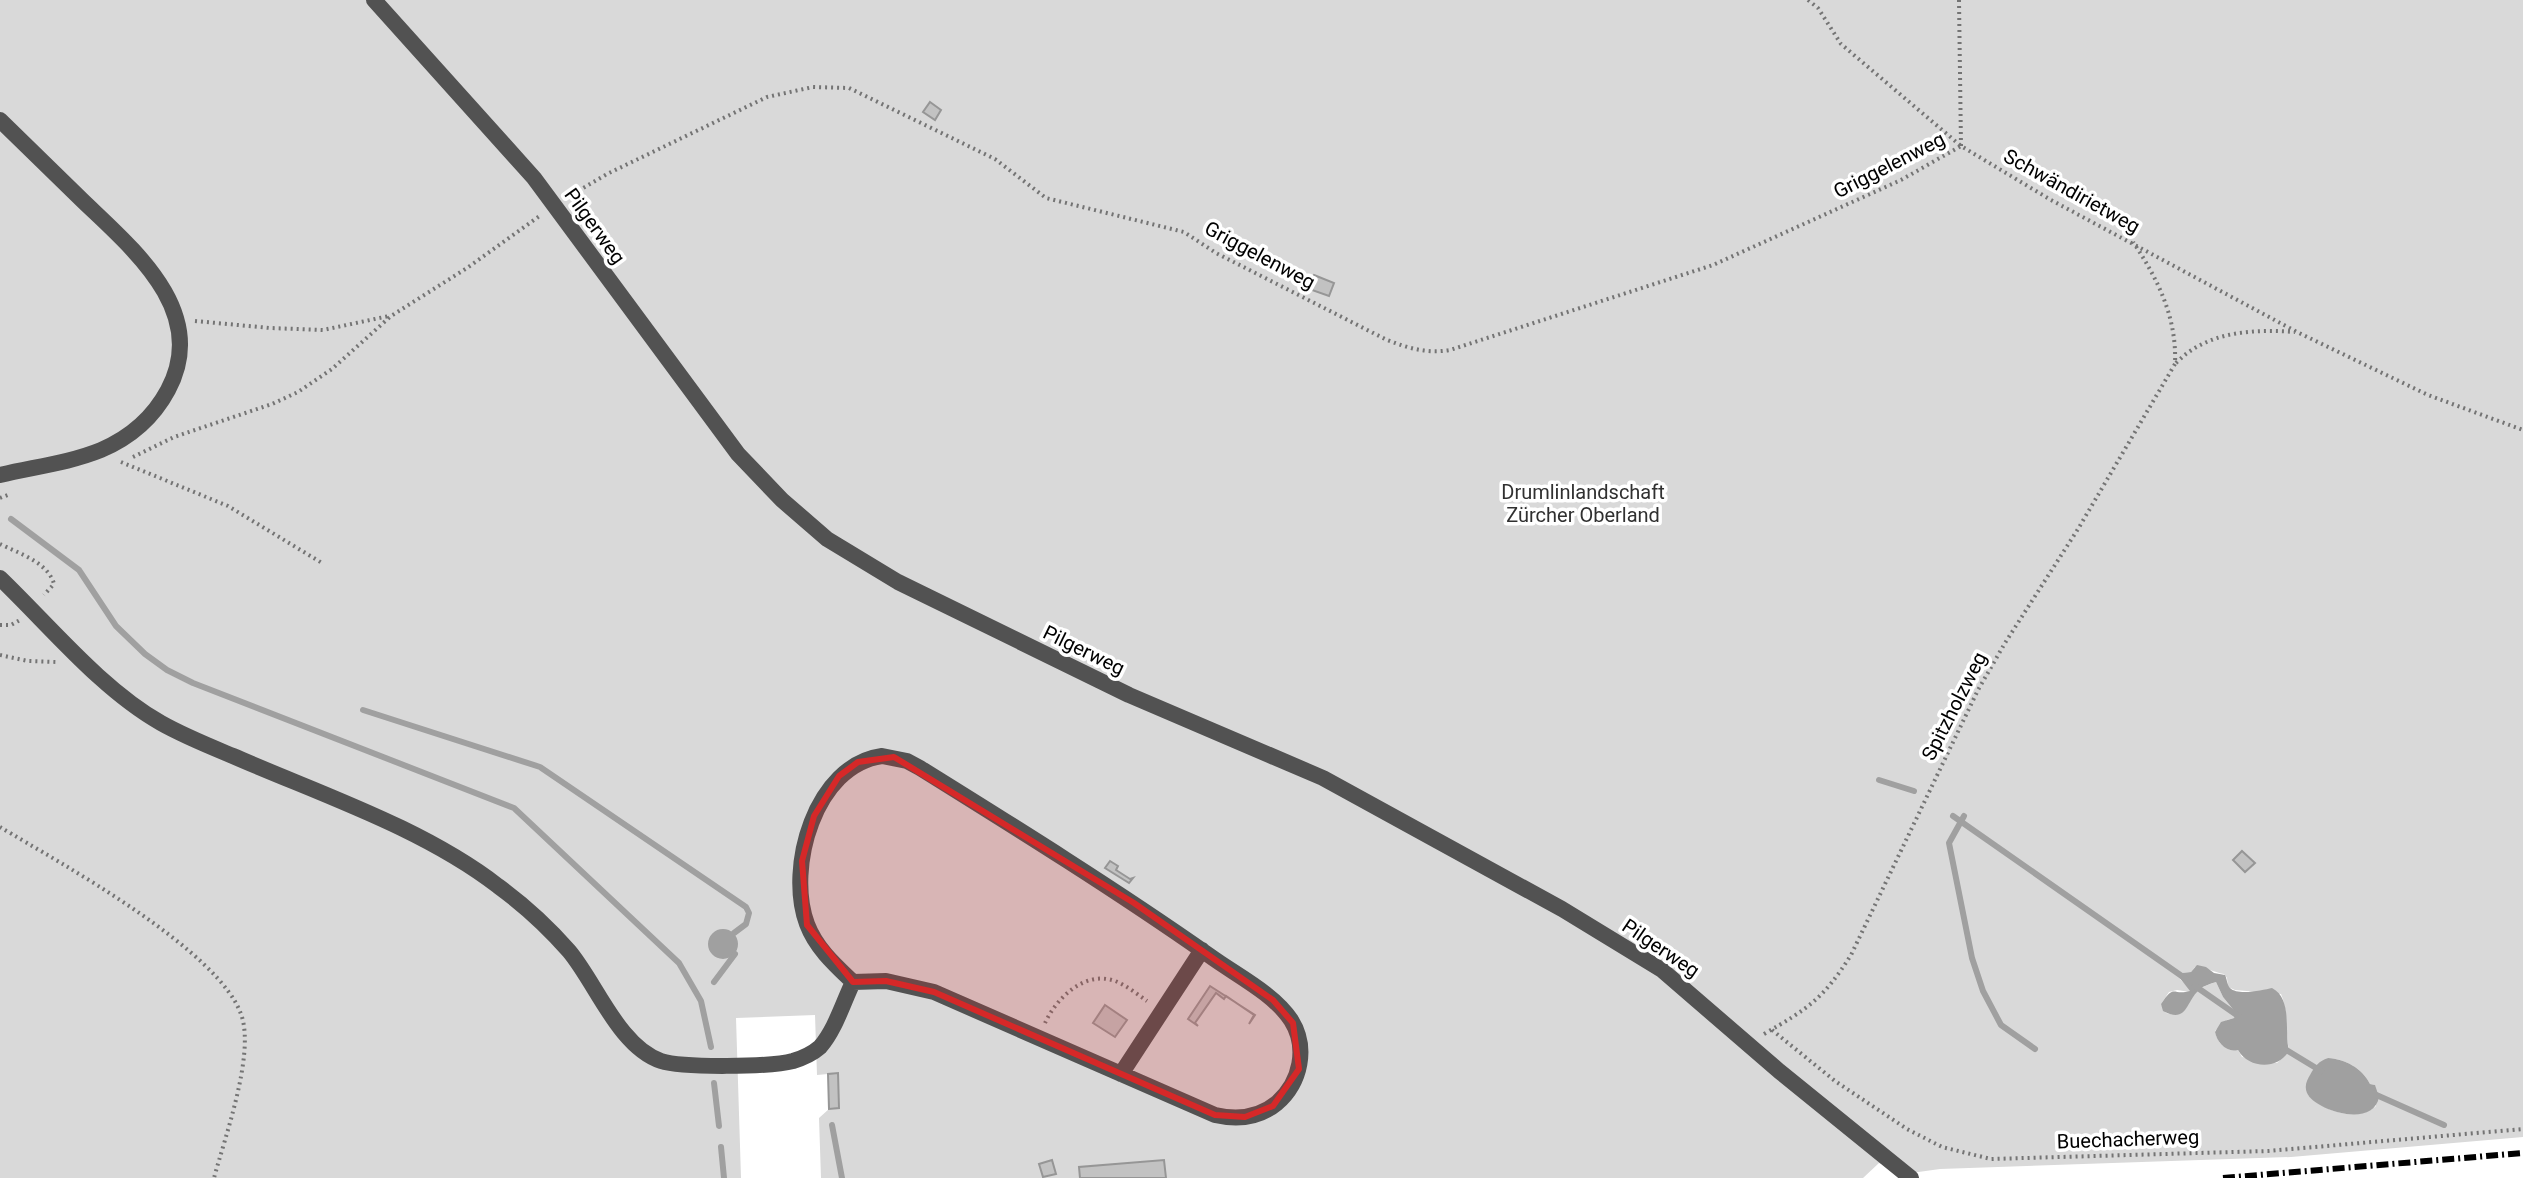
<svg xmlns="http://www.w3.org/2000/svg" width="2523" height="1178" font-family="Roboto,sans-serif">
<style>
.green{fill:#d9d9d9;fill-rule:evenodd}
.water{fill:#a0a0a0}
.lines{fill:none;stroke-linecap:round;stroke-linejoin:round}
.stream{stroke:#a0a0a0;stroke-width:6}
.building{fill:#c2c2c2;stroke:#969696;stroke-width:2}
.path{stroke:#747474;stroke-width:4;stroke-dasharray:2 4;stroke-linecap:butt}
.minor{stroke:#525252;stroke-width:16}
.rail{stroke:#000;stroke-width:6;stroke-dasharray:12 4 2 4;stroke-linecap:butt}
.marked{fill:#d62828;fill-opacity:0.2;stroke:#d62828;stroke-width:6;stroke-linejoin:round}
.labels{text-anchor:middle;dominant-baseline:central;stroke-width:7;stroke-linejoin:round;paint-order:stroke}
.street-label{font-size:20px;fill:#000;stroke:#fff}
.park-label{font-size:20px;fill:#303030;stroke:#fff}
</style>
<rect width="100%" height="100%" fill="#fff"/>
<path class="green" d="M0 0H2523V1137L2291 1157 1940 1169 1904 1174 1879 1163 1863 1178H821L819 1118 829 1109 828 1074 817 1075 815 1015 736 1018 741 1178H0ZM2195 967C2206 967 2213 972 2224 974L2227 978 2228 987 2235 990 2281 994C2289 1012 2285 1032 2289 1051L2277 1063 2242 1057 2238 1050C2226 1052 2217 1043 2215 1031L2227 1020 2234 1018 2236 1013 2223 997 2216 982C2210 984 2201 987 2197 991 2186 1003 2186 1019 2166 1013L2161 1004 2169 992 2177 990 2190 992V989L2180 979 2182 973 2191 972ZM2328 1058C2345 1059 2362 1068 2370 1084L2375 1085 2376 1106C2358 1122 2324 1112 2308 1095 2303 1079 2315 1066 2328 1058Z"/>
<path class="water" d="M708 944a15 15 0 1 1 30 0a15 15 0 1 1-30 0Z
M2197 965 2206 967 2214 973 2225 975C2227 979 2227 985 2230 988 2238 996 2263 990 2272 988 2293 999 2284 1031 2289 1051 2278 1070 2249 1069 2238 1050 2226 1053 2217 1042 2215 1032L2221 1022 2234 1018 2236 1013 2223 997 2216 982C2210 984 2202 986 2198 991 2186 1002 2187 1024 2163 1011L2161 1004C2175 983 2172 996 2190 991L2179 977 2182 973 2191 972Z
M2328 1058C2345 1059 2362 1068 2370 1084L2375 1085 2379 1097C2373 1130 2313 1109 2307 1093 2304 1086 2307 1080 2310 1075 2315 1066 2319 1061 2328 1058Z"/>
<g class="lines">
<path class="stream" d="M11 519 79 570 116 626 145 654 167 670 193 683 514 808 679 963 701 1001 711 1047
M363 710 540 767 746 907 749 913 746 924 734 933
M1879 780 1914 791
M1953 816 2186 979
M1964 816 1949 843 1972 958 1983 991 2001 1025 2035 1049
M714 982 735 954
M2195 986 2241 1018
M2283 1048 2321 1071
M714 1083 719 1126
M2372 1093 2444 1125
M832 1125 842 1178
M721 1147 724 1178"/>
</g>
<path class="building" d="M930 102 941 110 935 120 923 112Z
M1314 275 1334 283 1329 296 1309 289Z
M2242 851 2255 863 2245 872 2233 860Z
M1110 861 1118 866 1116 870 1130 879 1133 878 1129 883 1105 868Z
M1210 986 1255 1015 1249 1024 1254 1015 1226 996 1224 999 1216 993 1195 1023 1198 1026 1188 1019Z
M1105 1005 1127 1020 1115 1037 1093 1023Z
M838 1073 839 1108 829 1109 828 1074Z
M1052 1160 1056 1174 1043 1177 1039 1164Z
M1164 1160 1166 1178H1080L1079 1167Z"/>
<g class="lines">
<path class="path" d="M1808 0 1818 8 1841 44 1961 146 2051 200 2297 332 2428 395 2523 430
M1959 0 1961 146
M568 197 607 174 767 97 813 87 849 88 995 159 1046 198 1184 232 1216 253 1387 340C1408 348 1427 354 1450 350L1713 265 1901 180 1961 146
M195 321 270 328 323 330 389 316
M2176 363C2207 331 2253 329 2295 332
M133 457 174 437 272 404 298 392 332 369 391 316 467 268 541 215
M121 462 228 506 322 563
M0 498 10 494
M0 544C18 553 48 562 54 584L44 595
M0 625H11L20 620
M0 655 28 661 57 662
M0 827C60 863 222 951 242 1017 254 1057 225 1137 214 1178
M1045 1023C1056 999 1084 970 1115 981 1126 985 1137 994 1147 1001
M1772 1030 1835 1081 1907 1129 1942 1147 1991 1159 2268 1151 2523 1129
M1764 1034C1809 1008 1823 999 1851 955L1978 690 2005 643 2078 529 2175 364C2177 318 2158 279 2133 242"/>
<path class="minor" d="M374 0 534 178 738 454 782 500 827 539 898 582 1129 695 1323 778 1562 909 1662 970 1779 1071 1911 1178
M0 120C28 147 55 174 83 201 133 249 210 312 168 390 153 418 129 438 101 450 69 463 33 467 0 475
M0 578C50 626 101 689 161 723 184 736 209 746 233 756 320 794 423 828 498 886 524 905 548 927 569 951 596 983 619 1047 661 1061 682 1068 771 1067 793 1061 803 1058 812 1054 820 1047 835 1030 843 1003 853 982
M882 756 907 761 920 768C1018 829 1116 890 1210 956 1236 975 1273 993 1291 1020 1308 1047 1301 1082 1277 1103 1259 1118 1237 1120 1215 1115L934 992 886 981 853 982C835 965 816 948 807 924 786 868 815 765 882 756Z
M1121 1074 1202 950"/>
<path class="rail" d="M2223 1178 2523 1153"/>
</g>
<path class="marked" d="M894 757 1134 903 1273 1000 1293 1023 1299 1069 1273 1106 1245 1117 1215 1115 934 992 886 981 853 982 807 925 802 861 814 816 839 776 858 762Z"/>
<g class="labels">
<g class="street-label">
<text transform="translate(1889 165) rotate(-27)">Griggelenweg</text>
<text transform="translate(2072 191) rotate(29)">Schwändirietweg</text>
<text transform="translate(595 226) rotate(54)">Pilgerweg</text>
<text transform="translate(1260 255) rotate(28)">Griggelenweg</text>
<text transform="translate(1084 650) rotate(26)">Pilgerweg</text>
<text transform="translate(1954 706) rotate(-63)">Spitzholzweg</text>
<text transform="translate(1661 948) rotate(34)">Pilgerweg</text>
<text transform="translate(2128 1139) rotate(-2)">Buechacherweg</text>
</g>
<g class="park-label">
<text x="1583" y="492">Drumlinlandschaft<tspan x="1583" dy="23">Zürcher Oberland</tspan></text>
</g>
</g>
</svg>
